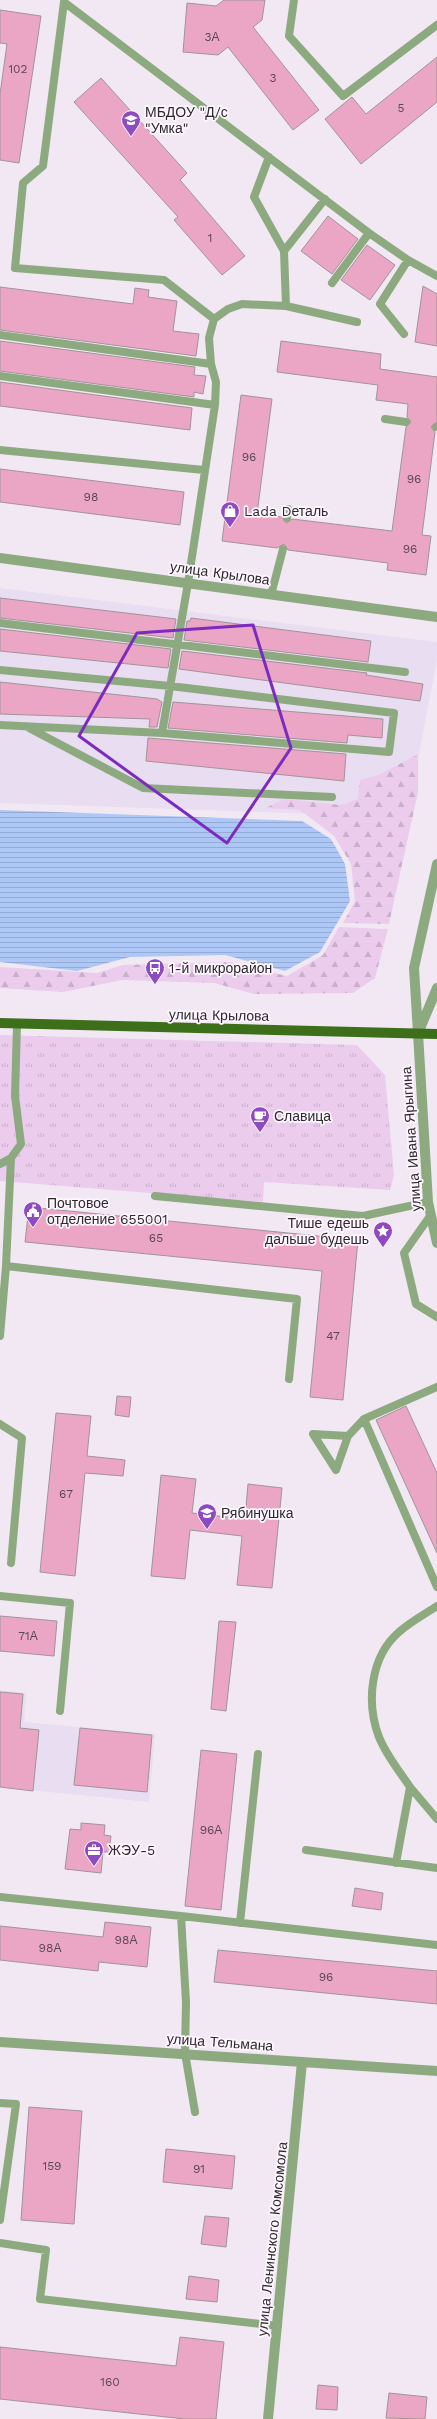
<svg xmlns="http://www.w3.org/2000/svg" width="437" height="2419" font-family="'Work Sans',sans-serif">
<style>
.industrial{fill:#e8ddf1}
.forest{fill:url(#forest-firs)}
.park{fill:url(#park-tufts)}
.water{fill:url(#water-rules)}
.building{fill:#eba6c5;stroke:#a19399}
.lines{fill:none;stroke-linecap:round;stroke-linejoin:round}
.service{stroke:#8da97f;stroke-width:8}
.minor{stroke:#8da97f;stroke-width:10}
.tertiary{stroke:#8da97f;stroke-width:10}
.primary{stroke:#3d6f1a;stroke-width:10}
.marked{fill:none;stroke:#7b2cbf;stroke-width:3;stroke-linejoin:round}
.labels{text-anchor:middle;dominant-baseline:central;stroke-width:3.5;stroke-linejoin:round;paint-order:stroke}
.number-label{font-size:12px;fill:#5c4853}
.poi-label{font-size:14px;fill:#2d292d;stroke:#fef6ff;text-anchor:start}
.street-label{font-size:14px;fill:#2d292d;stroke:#fef6ff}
</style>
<defs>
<pattern id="forest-firs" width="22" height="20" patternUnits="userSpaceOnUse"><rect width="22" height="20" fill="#ebcced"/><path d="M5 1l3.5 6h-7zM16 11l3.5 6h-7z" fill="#caafcc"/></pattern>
<pattern id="park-tufts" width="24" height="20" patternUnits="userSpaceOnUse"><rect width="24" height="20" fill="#ebcced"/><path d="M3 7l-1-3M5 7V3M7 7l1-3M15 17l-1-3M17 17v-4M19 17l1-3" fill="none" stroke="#caafcc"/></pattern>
<pattern id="water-rules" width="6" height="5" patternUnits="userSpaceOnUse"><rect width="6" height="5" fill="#adc7f6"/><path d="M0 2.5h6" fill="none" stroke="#95abd3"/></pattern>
</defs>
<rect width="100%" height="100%" fill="#f2e8f3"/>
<path class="industrial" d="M0 588 437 642V659L407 817 0 803Z
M0 1690 26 1693 24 1722 155 1734 149 1802 0 1787Z"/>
<path class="forest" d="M418 754V792L389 924 343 923 355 901 351 864 334 836 300 810 266 808 284 799 341 805 358 799 360 780 379 775Z
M339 927 388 929 375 978 353 993 254 994 214 983 122 980 63 992 0 988V967L97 973 123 965 231 962 287 976 323 955Z"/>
<path class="park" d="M0 1035 357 1045 385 1075 394 1175 390 1190 264 1182 263 1202 0 1181Z"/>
<path class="water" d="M0 810 302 821 331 839 345 864 350 901 320 952 285 971 225 955 130 957 77 971 0 962Z"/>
<path class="building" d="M224 0H265L262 20 253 27 319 110 293 130 228 47 218 55 183 52 187 3 216 6Z
M0 10 41 16 19 163 0 160V94L7 44 0 43Z
M437 57V102L361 164 325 119 352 97 366 114Z
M101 78 187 173 180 180 245 256 222 275 174 220 178 217 74 102Z
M328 216 358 239 332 274 301 251Z
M367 245 395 265 370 300 341 280Z
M423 286 437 294V346L415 342Z
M0 287 133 304 135 288 149 290 148 297 177 301 173 331 199 334 196 356 0 330Z
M0 341 195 367 194 375 206 376 203 394 194 392V397L0 371Z
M281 341 381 354 380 369 437 377V422L431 427 435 432 422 535 431 536 426 575 387 570 388 563 288 550 284 544 277 548 222 541 241 395 272 399 257 514 282 517 286 523 292 519 392 531 406 427 411 422 407 417 408 404 376 400 378 385 277 372Z
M0 382 192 408 190 430 0 406Z
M0 469 184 492 180 525 0 502Z
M0 598 176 619 173 638 0 618Z
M191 618 371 641 368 662 184 640 187 621H190Z
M0 629 171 649 168 668 0 651Z
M182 651 367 673 366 675 423 684 420 701 179 669Z
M0 682 157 699 162 702 157 727H149L150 719 0 714Z
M173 702 383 719 382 738 348 735 347 743 168 728Z
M148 738 346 754 344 781 146 761Z
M29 1207 358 1240 343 1400 310 1397 322 1271 25 1242Z
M117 1396 131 1397 129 1417 115 1415Z
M406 1406 437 1473V1553L376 1420Z
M56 1413 91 1416 87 1456 125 1460 123 1476 85 1473 75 1576 40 1572Z
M161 1475 196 1479 192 1513 245 1519 248 1484 282 1488 272 1588 237 1585 242 1536 190 1530 185 1579 151 1576Z
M0 1616 57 1621 54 1656 0 1651Z
M219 1621 236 1622 226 1711 211 1709Z
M0 1692 23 1694 20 1728 39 1730 33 1791 0 1787Z
M80 1728 152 1735 147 1792 74 1785Z
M201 1750 237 1754 221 1910 185 1906Z
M81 1823 105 1825 104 1835 111 1836 109 1852H103L101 1873 65 1869 70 1829 81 1830Z
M355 1888 383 1893 381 1910 352 1906Z
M105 1922 151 1927 147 1967 99 1962 98 1971 0 1960V1926L103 1937Z
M218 1950 437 1971V2004L214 1982Z
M29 2107 82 2111 74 2224 21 2220Z
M166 2149 235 2156 232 2189 163 2182Z
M205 2216 229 2218 226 2247 201 2244Z
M189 2276 219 2280 217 2302 186 2299Z
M180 2337 224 2342 216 2419H185L0 2399V2347L176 2366Z
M318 2385 338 2387 337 2410 316 2409Z
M389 2393 427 2397 425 2419 386 2418Z"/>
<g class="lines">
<path class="service" d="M294 0 289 36 343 96 437 25
M284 251 325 199
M332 283 369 233
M286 306 357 322
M214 319 164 280 15 268 23 183 43 166 64 2 369 233 408 260 437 276
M404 334 380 304 408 260
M0 335 211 364
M0 376 215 405
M385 419 406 422
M436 427H437
M0 450 204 470
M287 518 288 509
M271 595 283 549
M0 623 405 672
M0 670 170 686 394 713 389 752 162 733
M0 725 162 733 188 583 215 405 216 382 211 364 209 338 214 319 228 309 242 304 286 306 284 251 254 197 269 157
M29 728 143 788 332 797
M17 1024 15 1096 21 1144 11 1158 6 1266 297 1299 289 1379
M0 1164 11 1158
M155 1196 363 1216 428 1202
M430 1216 404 1253 416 1304 437 1317
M0 1336 6 1266
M364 1419 437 1587
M0 1424 22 1438 11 1563
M348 1436 313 1434 336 1470 348 1436 364 1419 437 1387
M0 1596 70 1603 60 1711
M410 1787 437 1819
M306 1850 437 1868
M396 1863 410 1787C400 1772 386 1755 379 1737 366 1703 370 1657 399 1632 410 1622 425 1614 437 1606
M0 1897 181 1916 186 2002 185 2053 195 2112
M181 1916 437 1945
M240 1923 258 1754
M0 2103 16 2104 0 2220
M0 2243 46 2250 40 2299 278 2326"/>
<path class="minor" d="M0 558 437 617
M418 1033 428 1202 437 1243
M0 2042 437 2071
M268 2419 302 2062"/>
<path class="tertiary" d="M419 1031 437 988
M418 1033 414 968 437 864"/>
<path class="primary" d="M0 1023 437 1034"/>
</g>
<path class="marked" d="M253 625 291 748 227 843 79 736 137 633Z"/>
<defs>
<g id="school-pin" transform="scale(1)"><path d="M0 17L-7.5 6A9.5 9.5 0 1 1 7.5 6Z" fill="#8d4bc0" stroke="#fef6ff"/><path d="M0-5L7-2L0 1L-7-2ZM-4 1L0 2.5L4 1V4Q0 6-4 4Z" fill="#fff"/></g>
<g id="shop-pin" transform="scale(1)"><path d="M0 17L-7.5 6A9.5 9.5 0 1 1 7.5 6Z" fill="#8d4bc0" stroke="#fef6ff"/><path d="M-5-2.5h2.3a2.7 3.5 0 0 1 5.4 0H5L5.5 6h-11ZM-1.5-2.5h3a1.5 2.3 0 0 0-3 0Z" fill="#fff"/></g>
<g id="bus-pin" transform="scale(1)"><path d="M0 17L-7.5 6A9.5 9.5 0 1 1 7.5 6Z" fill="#8d4bc0" stroke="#fef6ff"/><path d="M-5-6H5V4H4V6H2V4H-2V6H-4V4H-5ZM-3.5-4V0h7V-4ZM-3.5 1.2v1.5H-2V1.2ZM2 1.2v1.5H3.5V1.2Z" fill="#fff"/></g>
<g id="cafe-pin" transform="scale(1)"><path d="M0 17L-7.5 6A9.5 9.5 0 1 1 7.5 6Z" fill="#8d4bc0" stroke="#fef6ff"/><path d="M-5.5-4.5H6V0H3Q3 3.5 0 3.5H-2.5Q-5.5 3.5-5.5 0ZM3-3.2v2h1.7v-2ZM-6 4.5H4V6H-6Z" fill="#fff"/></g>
<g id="civic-pin" transform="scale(1)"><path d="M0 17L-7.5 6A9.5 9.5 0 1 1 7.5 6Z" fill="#8d4bc0" stroke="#fef6ff"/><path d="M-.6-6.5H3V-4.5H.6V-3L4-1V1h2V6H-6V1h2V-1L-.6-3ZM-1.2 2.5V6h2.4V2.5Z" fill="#fff"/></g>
<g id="sight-pin" transform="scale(1)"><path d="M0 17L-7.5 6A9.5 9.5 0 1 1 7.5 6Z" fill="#8d4bc0" stroke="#fef6ff"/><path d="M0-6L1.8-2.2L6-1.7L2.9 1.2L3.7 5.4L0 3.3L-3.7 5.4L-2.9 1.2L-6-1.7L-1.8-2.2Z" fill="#fff"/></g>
<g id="office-pin" transform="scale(1)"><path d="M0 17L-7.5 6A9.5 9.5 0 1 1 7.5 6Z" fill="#8d4bc0" stroke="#fef6ff"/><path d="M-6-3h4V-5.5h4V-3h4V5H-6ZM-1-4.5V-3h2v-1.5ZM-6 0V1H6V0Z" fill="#fff"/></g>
</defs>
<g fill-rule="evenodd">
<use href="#school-pin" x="131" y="120"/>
<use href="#shop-pin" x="230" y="511"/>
<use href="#bus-pin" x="155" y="968"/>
<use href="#cafe-pin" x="260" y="1116"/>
<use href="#civic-pin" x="33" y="1211"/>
<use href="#sight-pin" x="383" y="1231"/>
<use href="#school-pin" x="207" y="1513"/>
<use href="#office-pin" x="94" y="1850"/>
</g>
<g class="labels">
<g class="number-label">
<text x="212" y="37">3А</text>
<text x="18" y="69">102</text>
<text x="273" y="78">3</text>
<text x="401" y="108">5</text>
<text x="210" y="238">1</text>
<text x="249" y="457">96</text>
<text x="414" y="479">96</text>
<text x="91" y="497">98</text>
<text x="410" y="549">96</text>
<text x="156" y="1238">65</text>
<text x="333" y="1336">47</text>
<text x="66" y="1494">67</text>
<text x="28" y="1636">71А</text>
<text x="211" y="1830">96А</text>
<text x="126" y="1940">98А</text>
<text x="50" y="1948">98А</text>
<text x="326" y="1977">96</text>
<text x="52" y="2166">159</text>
<text x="199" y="2169">91</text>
<text x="110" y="2382">160</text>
</g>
<g class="poi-label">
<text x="145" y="112">МБДОУ "Д/с<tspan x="145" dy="16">"Умка"</tspan></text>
<text x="244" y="511">Lada Dеталь</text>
<text x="169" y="968">1-й микрорайон</text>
<text x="274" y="1116">Славица</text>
<text x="47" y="1203">Почтовое<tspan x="47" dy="16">отделение 655001</tspan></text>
<text x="369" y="1223" text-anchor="end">Тише едешь<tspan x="369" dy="16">дальше будешь</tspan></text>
<text x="221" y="1513">Рябинушка</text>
<text x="108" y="1850">ЖЭУ-5</text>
</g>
<g class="street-label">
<text transform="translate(220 573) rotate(8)">улица Крылова</text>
<text transform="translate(219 1015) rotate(1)">улица Крылова</text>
<text transform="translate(411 1139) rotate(-94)">улица Ивана Ярыгина</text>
<text transform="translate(220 2042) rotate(4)">улица Тельмана</text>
<text transform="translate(272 2239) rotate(-84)">улица Ленинского Комсомола</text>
</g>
</g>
</svg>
